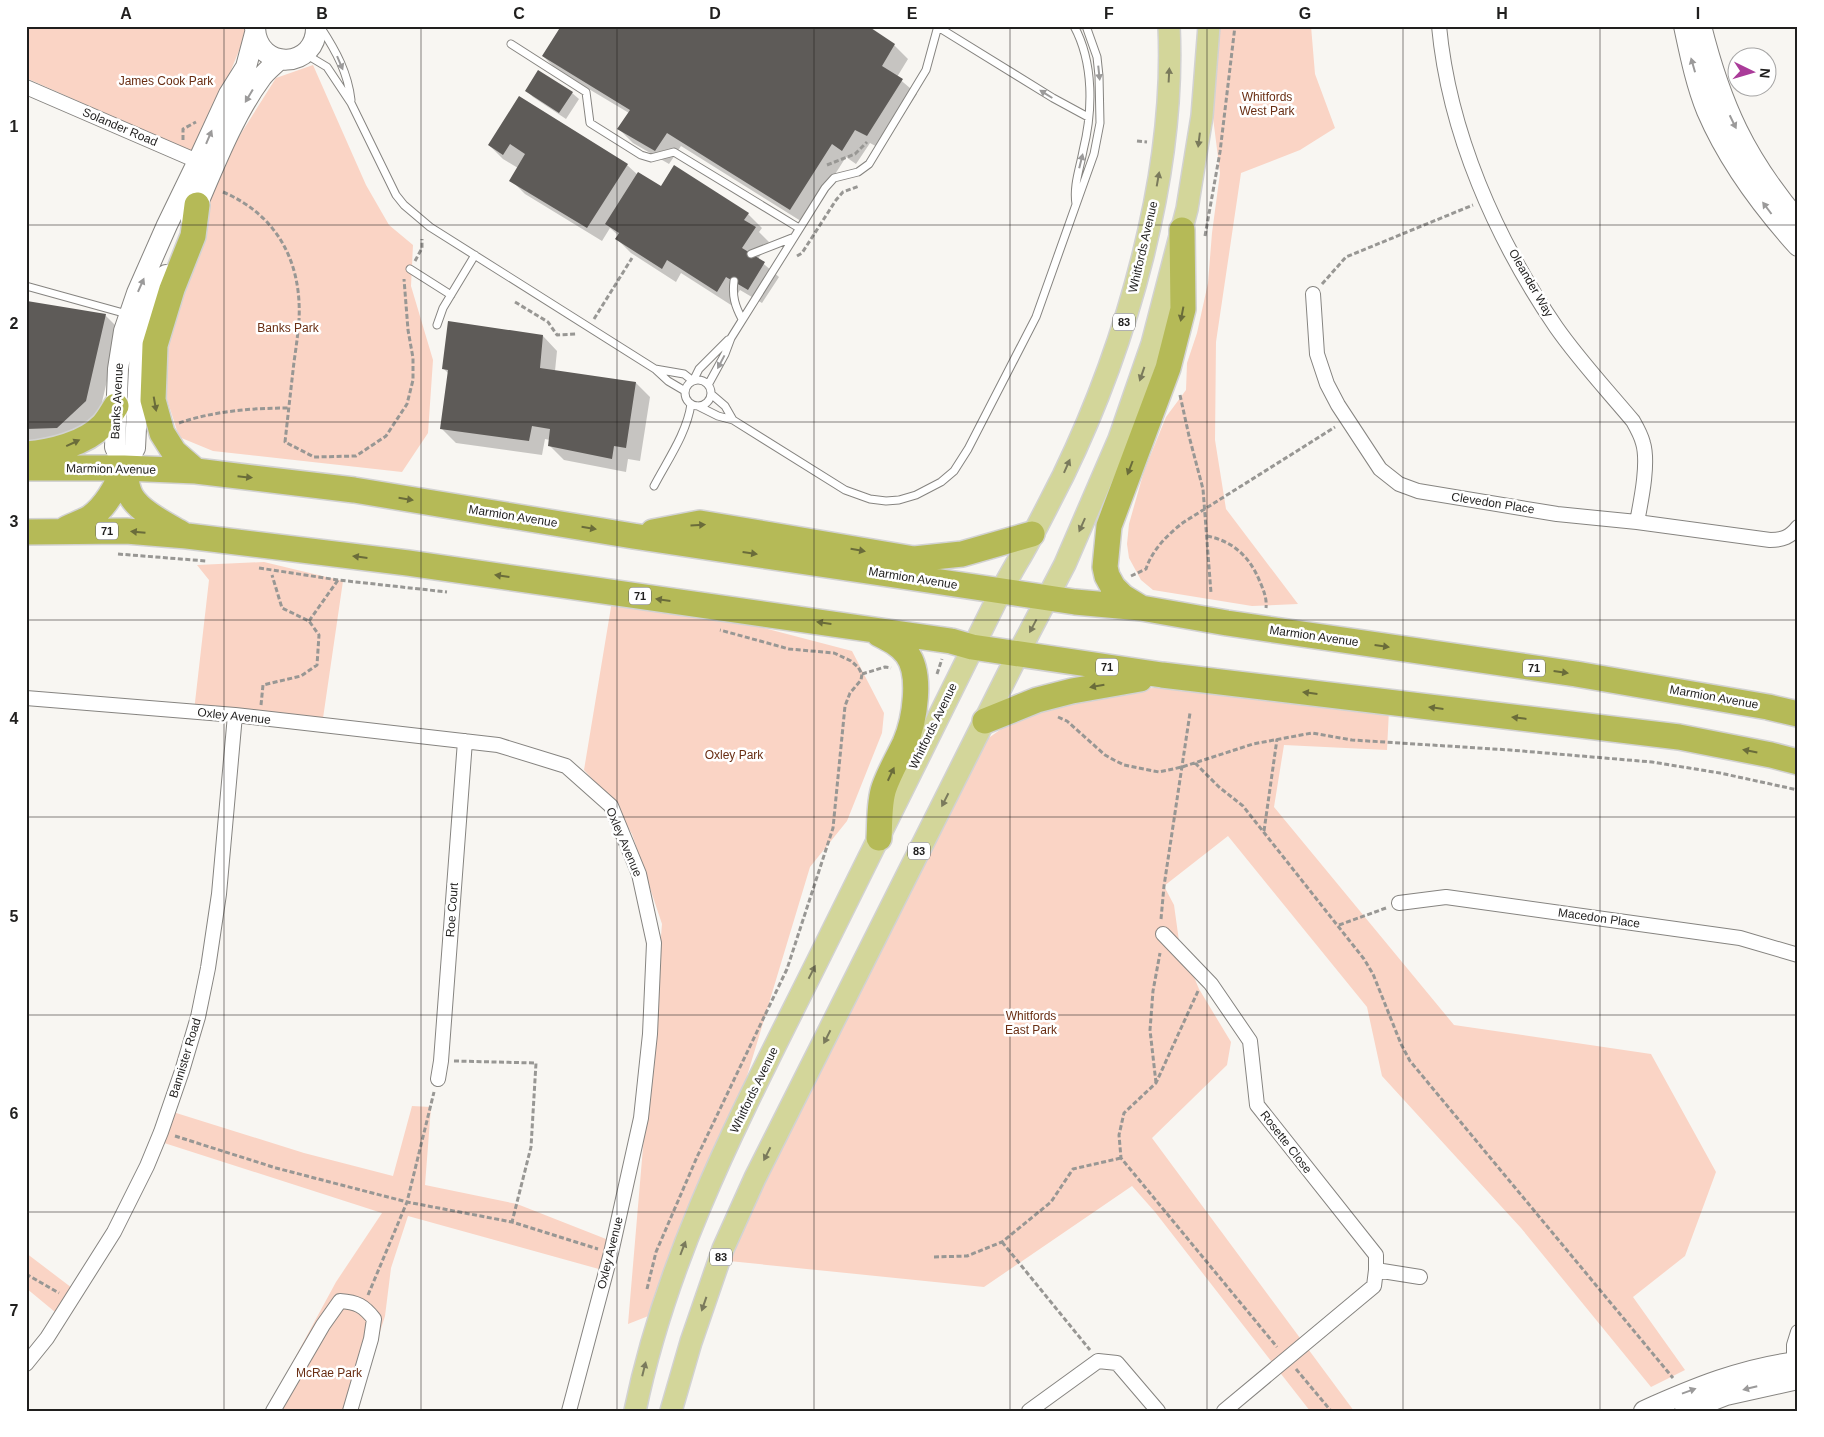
<svg xmlns="http://www.w3.org/2000/svg" width="1824" height="1437" font-family="Helvetica,sans-serif">
<style>
.green{fill:#fad4c5}
.shadow{fill:#0003}
.building{fill:#5e5b58}
.lines{fill:none;stroke-linecap:round;stroke-linejoin:round}
.lane-casing{stroke:#868480;stroke-width:9}
.street-casing{stroke:#868480;stroke-width:16}
.secondary-casing{stroke:#868480;stroke-width:22}
.primary-casing{stroke:#d2d2d2;stroke-width:24}
.highway-casing{stroke:#d2d2d2;stroke-width:28}
.path{stroke:#989794;stroke-width:3;stroke-dasharray:5 2.5;stroke-linecap:butt}
.lane{stroke:#fff;stroke-width:7}
.street{stroke:#fff;stroke-width:14}
.secondary{stroke:#fff;stroke-width:20}
.primary{stroke:#d3d69a;stroke-width:21}
.highway{stroke:#b5ba57;stroke-width:25}
.oneway{fill:#9b9a9a}
.oneway2{fill:#7a7a5c}
.oneway3{fill:#6a6c3a}
.grid{fill:none;stroke:#201f1e;stroke-width:1;stroke-opacity:0.55}
.labels{text-anchor:middle;dominant-baseline:central;stroke-width:5;stroke-linejoin:round;paint-order:stroke}
.shield{fill:#fff;stroke:#636262;stroke-width:1}
.shield-label{font-size:11px;font-weight:bold;fill:#201f1e}
.park-label{font-size:12px;fill:#692e13;stroke:#fff}
.street-label{font-size:12px;fill:#201f1e;stroke:#fff}
.neatline{fill:none;stroke:#201f1e;stroke-width:2}
.grid-label{font-size:16px;text-anchor:middle;font-weight:bold;fill:#201f1e}
</style>
<rect width="100%" height="100%" fill="#f8f6f2"/>
<path class="green" d="M26 26H249L197 154 26 78Z
M1212 26H1311L1315 74 1335 128 1300 150 1241 173 1216 342 1215 440 1226 509 1298 604 1252 606 1153 590 1141 580 1129 558 1127 544 1129 524 1144 471 1166 417 1186 390 1187 363 1197 333 1208 283 1212 233 1220 173 1206 62Z
M313 65 366 185 389 225 413 245 411 286 433 360 428 433 402 472 213 451 179 437 145 330 216 173 276 78Z
M264 562 343 581 322 725 194 711 209 580 197 565Z
M612 601 741 622 852 651 884 713 882 733 847 821 810 867 741 1096 651 1315 628 1324 662 924 632 834 608 796 584 770Z
M1183 686 1389 710 1387 750 1284 745 1274 807 1454 1025 1651 1054 1716 1172 1685 1256 1633 1297 1685 1370 1651 1387 1521 1228 1382 1076 1367 1007 1228 836 1164 886 1174 905 1179 941 1199 989 1231 1042 1227 1065 1152 1138 1354 1411H1310L1155 1212 1132 1186 984 1287 709 1259 980 744 1014 720 1124 690Z
M412 1106 431 1107 425 1185 517 1204 606 1239V1271L408 1216 391 1268 385 1316 355 1411H266L336 1282 382 1213 158 1141 173 1112 304 1153 393 1176Z
M26 1253 76 1291 55 1312 26 1288Z"/>
<path class="shadow" d="M866 26 894 45 908 59 897 77 917 94 881 149 870 143 856 164 846 157 804 223 681 146 669 164 633 143 619 129 629 113 557 70 543 56Z
M526 90 572 93 579 99 566 119 533 97Z
M519 98 627 165 638 175 662 188 748 214 762 228 759 232 769 242 758 259 779 277 762 303 740 290 731 305 681 273 676 282 631 253 617 239 619 236 610 228 602 241 525 194 511 180 518 168 503 159 489 145Z
M28 302 105 315 119 329 99 415 71 442 26 444V312Z
M449 322 543 336 557 351 555 371 636 383 650 397 640 461 628 459 626 472 564 460 550 446V440L545 439 542 455 456 443 442 429 449 374 443 368Z"/>
<path class="building" d="M561 26H868L895 44 882 66 903 79 867 136 855 130 842 151 832 144 790 210 667 133 655 151 617 129 630 110 542 56Z
M538 70 573 92 559 113 525 91Z
M519 96 628 164 587 228 509 181 525 154 510 144 503 155 488 145Z
M674 165 749 213 744 220 756 227 742 248 765 262 748 290 726 277 717 292 667 260 662 269 615 239 619 233 605 224 638 172 661 186Z
M27 301 106 314 86 401 57 428 26 429Z
M448 321 543 335 540 368 636 382 626 448 614 446 612 459 548 446 550 429 532 426 529 441 440 429 448 370 442 369Z"/>
<g class="lines">
<g class="lane-casing">
<path id="lane" d="M1074 26C1094 63 1093 111 1083 151 1080 168 1073 186 1076 204
M938 27 1053 98 1088 117
M321 28C336 51 348 73 351 100
M511 44 586 92 590 123 641 155 651 158 674 152 799 228
M307 55 327 67 351 103 396 195 404 205 430 227 655 369 668 381 685 391
M751 254 792 238
M410 269 451 295
M734 281C732 296 735 306 742 319
M26 286 127 314
M437 325 443 308 475 255
M655 369 684 374 693 381 699 369 728 340
M685 393a13 13 0 1 1 26 0a13 13 0 1 1-26 0Z
M708 385 725 354 731 338 825 188 834 178 858 172 869 164 926 70 938 26
M711 394 725 406 733 420
M698 406 718 416 733 420 845 490 870 499 886 501 899 500 916 495 941 482 954 471 968 449 1036 317 1094 154 1100 123 1099 76 1097 57 1086 26
M654 486C667 461 687 433 691 404"/>
</g>
<g class="street-casing">
<path id="street" d="M1439 26C1449 133 1496 239 1556 327 1579 360 1607 390 1633 421 1637 428 1641 435 1643 443 1649 463 1641 501 1637 522
M26 87 204 164
M1313 294 1317 354 1327 384 1338 405 1380 469 1399 484 1418 491 1557 514 1637 522 1770 540C1783 540 1790 537 1798 527
M26 698 235 715 498 745 566 766 611 806 639 874 654 943 650 1034 641 1118 611 1253 569 1411
M1399 903 1446 897 1740 938 1798 955
M1163 934 1211 984 1250 1041 1257 1105 1376 1255V1270L1420 1277
M438 1079 441 1061 465 741
M26 1364 47 1338 114 1232 147 1166 161 1132 182 1071 198 1017 208 968 219 894 235 715
M1794 1371V1345L1798 1332
M273 1411 323 1325 340 1301C357 1302 364 1306 374 1319L371 1339 350 1411
M1029 1411 1098 1361 1117 1363 1158 1411
M1224 1411 1374 1286 1376 1270"/>
</g>
<g class="secondary-casing">
<path id="secondary" d="M1684 26C1690 54 1696 84 1707 111 1728 160 1762 206 1798 246
M1701 26C1721 106 1745 158 1798 221
M255 28C257 72 318 69 316 26
M191 219C211 174 232 117 261 78 266 71 274 65 280 59
M124 468 115 447 118 369 124 331 137 293 167 225 198 161 229 94 246 67 255 33
M124 468 135 448 140 349 147 319 166 275
M1644 1411C1693 1389 1744 1368 1798 1362
M1685 1411 1726 1395 1798 1379"/>
</g>
<g class="primary-casing">
<path id="primary" d="M635 1411C668 1250 743 1111 815 966 877 843 937 718 999 595 1006 582 1013 569 1021 556 1036 530 1049 503 1063 476 1127 344 1176 174 1169 26
M671 1411 691 1342 723 1249 755 1178 1018 654 1065 564 1119 439 1152 344 1187 209 1202 116 1209 26"/>
</g>
<g class="highway-casing">
<path id="highway" d="M26 454C51 452 85 444 103 425 108 420 112 412 116 406
M26 468H124L196 471 354 490 633 536 901 576 1075 602 1141 608 1227 623 1576 674 1768 707 1798 714
M124 468C126 477 126 487 131 496 140 512 167 525 182 534
M196 471 174 452 162 433 153 400 155 345 172 289 193 236 197 205
M66 529C74 525 83 522 91 517 107 505 117 486 124 468
M26 532 126 531 187 536 408 563 951 641 972 647 1162 675 1679 737 1771 755 1798 762
M653 532 700 523 914 559 962 554 1032 534
M1141 608 1123 597 1113 587 1107 576 1105 567 1109 526 1168 368 1183 309 1182 230
M879 634C889 639 899 644 907 654 922 674 915 720 905 743 898 758 889 773 884 788 879 802 880 823 879 838
M985 721 1037 700 1072 691 1140 679"/>
</g>
<path class="path" d="M183 140V129L196 122
M1137 141 1147 142
M827 165 855 154 867 142
M223 192C277 215 302 262 299 320 298 334 296 348 294 362 291 388 288 415 285 442L314 457 356 456 386 436 407 404 413 380V358L408 330 404 279
M1205 236 1220 152 1235 26
M797 256 802 253 836 200 843 192 859 186
M415 261 422 248V239
M1322 284 1346 257 1473 205
M515 302 548 322 557 335 577 334
M594 319 632 258
M1180 395 1189 436 1203 489 1211 593
M179 423C214 411 252 408 289 408
M1207 536C1233 541 1250 557 1260 582 1264 591 1267 599 1266 608
M118 554 206 561
M259 568 338 580 447 592
M1131 576 1146 569C1152 550 1168 534 1184 522L1335 427
M309 621 338 580
M862 674 885 667 891 668
M937 674 942 659
M261 705 263 685 301 676 317 665 319 635 309 621 282 608 272 575
M1058 717 1067 721 1105 755 1114 760 1124 765 1159 772 1182 767 1253 744 1312 733 1352 740 1510 750 1652 762 1720 773 1798 790
M1195 763 1219 787 1243 806 1364 959 1373 974 1401 1044 1410 1061 1673 1378
M1264 831 1277 739
M1161 919 1164 886 1190 713
M1339 925 1386 908
M1198 991 1156 1083 1124 1113 1119 1135 1121 1158 1277 1347
M454 1061 536 1063 531 1147 512 1222
M1156 1083 1150 1030 1153 991 1160 953
M175 1136 276 1168 407 1202 512 1222 598 1249
M1002 1242 1090 1350
M934 1257 967 1256 1002 1242 1051 1202 1073 1169 1121 1158
M26 1274 59 1293
M647 1289 656 1252 697 1157 787 969 833 828 845 706 850 693 861 680 862 674 858 667 851 661 834 653 789 649 720 630
M368 1295 407 1202 434 1092
M1296 1369 1331 1411"/>
<use href="#lane" class="lane"/>
<use href="#street" class="street"/>
<use href="#secondary" class="secondary"/>
<use href="#primary" class="primary"/>
<use href="#highway" class="highway"/>
</g>
<defs><path id="oneway-solid" d="M-6-.8H1V-3.2L6.5 0L1 3.2V.8H-6Z" transform="scale(1.25)"/></defs>
<g class="oneway">
<use href="#oneway-solid" transform="translate(340 63) rotate(67)"/>
<use href="#oneway-solid" transform="translate(1693 65) rotate(-106)"/>
<use href="#oneway-solid" transform="translate(1099 73) rotate(84)"/>
<use href="#oneway-solid" transform="translate(1046 94) rotate(-148)"/>
<use href="#oneway-solid" transform="translate(249 96) rotate(121)"/>
<use href="#oneway-solid" transform="translate(1733 122) rotate(64)"/>
<use href="#oneway-solid" transform="translate(209 137) rotate(-67)"/>
<use href="#oneway-solid" transform="translate(1081 161) rotate(-76)"/>
<use href="#oneway-solid" transform="translate(1767 208) rotate(-127)"/>
<use href="#oneway-solid" transform="translate(141 285) rotate(-66)"/>
<use href="#oneway-solid" transform="translate(721 362) rotate(118)"/>
<use href="#oneway-solid" transform="translate(1750 1388) rotate(166)"/>
<use href="#oneway-solid" transform="translate(1689 1391) rotate(-20)"/>
</g>
<g class="oneway2">
<use href="#oneway-solid" transform="translate(1169 75) rotate(-87)"/>
<use href="#oneway-solid" transform="translate(1199 140) rotate(97)"/>
<use href="#oneway-solid" transform="translate(1158 179) rotate(-80)"/>
<use href="#oneway-solid" transform="translate(1142 374) rotate(109)"/>
<use href="#oneway-solid" transform="translate(1067 466) rotate(-66)"/>
<use href="#oneway-solid" transform="translate(1082 525) rotate(114)"/>
<use href="#oneway-solid" transform="translate(1033 626) rotate(118)"/>
<use href="#oneway-solid" transform="translate(945 800) rotate(117)"/>
<use href="#oneway-solid" transform="translate(812 972) rotate(-63)"/>
<use href="#oneway-solid" transform="translate(827 1037) rotate(117)"/>
<use href="#oneway-solid" transform="translate(767 1154) rotate(117)"/>
<use href="#oneway-solid" transform="translate(683 1248) rotate(-69)"/>
<use href="#oneway-solid" transform="translate(704 1304) rotate(109)"/>
<use href="#oneway-solid" transform="translate(644 1369) rotate(-76)"/>
</g>
<g class="oneway3">
<use href="#oneway-solid" transform="translate(1182 314) rotate(101)"/>
<use href="#oneway-solid" transform="translate(155 404) rotate(80)"/>
<use href="#oneway-solid" transform="translate(73 443) rotate(-25)"/>
<use href="#oneway-solid" transform="translate(1130 468) rotate(111)"/>
<use href="#oneway-solid" transform="translate(245 477) rotate(6)"/>
<use href="#oneway-solid" transform="translate(406 499) rotate(9)"/>
<use href="#oneway-solid" transform="translate(698 525) rotate(-3)"/>
<use href="#oneway-solid" transform="translate(589 528) rotate(9)"/>
<use href="#oneway-solid" transform="translate(138 532) rotate(-175)"/>
<use href="#oneway-solid" transform="translate(858 550) rotate(10)"/>
<use href="#oneway-solid" transform="translate(750 553) rotate(8)"/>
<use href="#oneway-solid" transform="translate(360 557) rotate(-173)"/>
<use href="#oneway-solid" transform="translate(502 576) rotate(-172)"/>
<use href="#oneway-solid" transform="translate(663 600) rotate(-172)"/>
<use href="#oneway-solid" transform="translate(824 623) rotate(-172)"/>
<use href="#oneway-solid" transform="translate(1382 646) rotate(8)"/>
<use href="#oneway-solid" transform="translate(1561 672) rotate(8)"/>
<use href="#oneway-solid" transform="translate(1097 686) rotate(170)"/>
<use href="#oneway-solid" transform="translate(1310 693) rotate(-173)"/>
<use href="#oneway-solid" transform="translate(1436 708) rotate(-173)"/>
<use href="#oneway-solid" transform="translate(1519 718) rotate(-173)"/>
<use href="#oneway-solid" transform="translate(1750 751) rotate(-169)"/>
<use href="#oneway-solid" transform="translate(891 774) rotate(-65)"/>
</g>
<path class="grid" d="M224 26V1411M421 26V1411M617 26V1411M814 26V1411M1010 26V1411M1207 26V1411M1403 26V1411M1600 26V1411M26 225H1798M26 422H1798M26 620H1798M26 817H1798M26 1015H1798M26 1212H1798"/>
<g class="labels">
<g class="shield">
<rect x="1113" y="313.5" width="22" height="17" rx="4"/>
<rect x="96" y="522.5" width="22" height="17" rx="4"/>
<rect x="629" y="587.5" width="22" height="17" rx="4"/>
<rect x="1096" y="658.5" width="22" height="17" rx="4"/>
<rect x="1523" y="659.5" width="22" height="17" rx="4"/>
<rect x="908" y="842.5" width="22" height="17" rx="4"/>
<rect x="710" y="1248.5" width="22" height="17" rx="4"/>
</g>
<g class="shield-label">
<text x="1124" y="322">83</text>
<text x="107" y="531">71</text>
<text x="640" y="596">71</text>
<text x="1107" y="667">71</text>
<text x="1534" y="668">71</text>
<text x="919" y="851">83</text>
<text x="721" y="1257">83</text>
</g>
<g class="park-label">
<text x="166" y="81">James Cook Park</text>
<text x="1267" y="97">Whitfords<tspan x="1267" dy="14">West Park</tspan></text>
<text x="288" y="328">Banks Park</text>
<text x="734" y="755">Oxley Park</text>
<text x="1031" y="1016">Whitfords<tspan x="1031" dy="14">East Park</tspan></text>
<text x="329" y="1373">McRae Park</text>
</g>
<g class="street-label">
<text transform="translate(120 127) rotate(23)">Solander Road</text>
<text transform="translate(1143 247) rotate(-77)">Whitfords Avenue</text>
<text transform="translate(1531 283) rotate(60)">Oleander Way</text>
<text transform="translate(117 401) rotate(-87)">Banks Avenue</text>
<text transform="translate(111 469) rotate(1)">Marmion Avenue</text>
<text transform="translate(1493 503) rotate(9)">Clevedon Place</text>
<text transform="translate(513 516) rotate(9)">Marmion Avenue</text>
<text transform="translate(913 578) rotate(9)">Marmion Avenue</text>
<text transform="translate(1314 636) rotate(8)">Marmion Avenue</text>
<text transform="translate(1714 697) rotate(10)">Marmion Avenue</text>
<text transform="translate(234 716) rotate(6)">Oxley Avenue</text>
<text transform="translate(933 726) rotate(-64)">Whitfords Avenue</text>
<text transform="translate(624 842) rotate(67)">Oxley Avenue</text>
<text transform="translate(452 910) rotate(-86)">Roe Court</text>
<text transform="translate(1599 918) rotate(8)">Macedon Place</text>
<text transform="translate(185 1058) rotate(-73)">Bannister Road</text>
<text transform="translate(754 1090) rotate(-64)">Whitfords Avenue</text>
<text transform="translate(1286 1142) rotate(52)">Rosette Close</text>
<text transform="translate(610 1253) rotate(-76)">Oxley Avenue</text>
</g>
</g>
<rect width="1824" height="1437" fill="none" stroke="#ffffff" stroke-width="55"/>
<g transform="translate(1752 72) rotate(95)"><circle r="24" fill="#ffffff" stroke="#a6a5a5"/>
<path d="M0-4L9 19L0 12L-9 19Z" fill="#aa3b99"/>
<text y="-8" font-size="14" font-weight="bold" text-anchor="middle" fill="#201f1e">N</text>
</g>
<rect x="28" y="28" width="1768" height="1382" class="neatline"/>
<g class="grid-label">
<text x="126" y="19">A</text>
<text x="322" y="19">B</text>
<text x="519" y="19">C</text>
<text x="715" y="19">D</text>
<text x="912" y="19">E</text>
<text x="1109" y="19">F</text>
<text x="1305" y="19">G</text>
<text x="1502" y="19">H</text>
<text x="1698" y="19">I</text>
<text x="14" y="132">1</text>
<text x="14" y="329">2</text>
<text x="14" y="527">3</text>
<text x="14" y="724">4</text>
<text x="14" y="922">5</text>
<text x="14" y="1119">6</text>
<text x="14" y="1316">7</text>
</g>
</svg>
